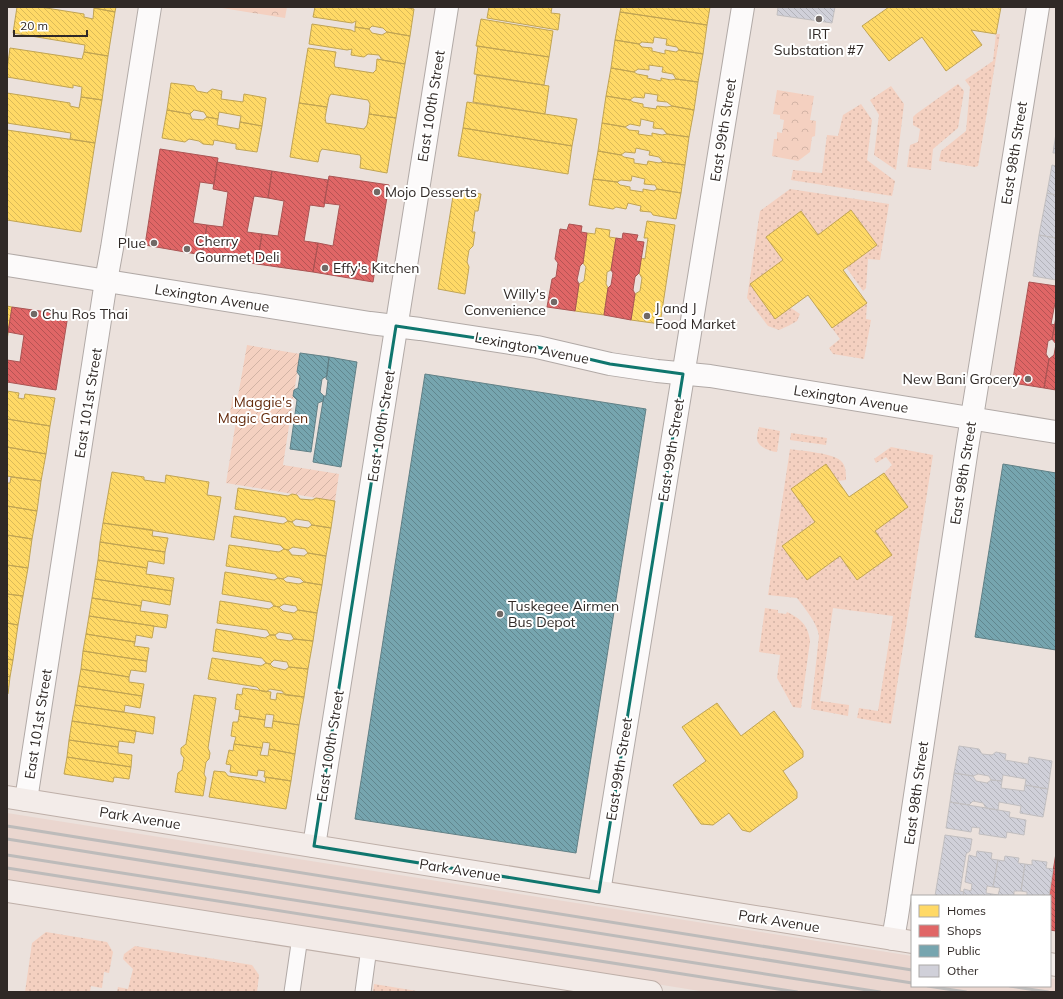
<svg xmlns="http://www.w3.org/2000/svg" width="1063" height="999" font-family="Mulish,sans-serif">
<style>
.built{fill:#ead6cf}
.grass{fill:url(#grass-dots)}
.park{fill:url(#park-crowns)}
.garden{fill:url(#garden-furrows)}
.homes{fill:url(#homes-back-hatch);stroke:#c1a453}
.shops{fill:url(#shops-back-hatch);stroke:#ab5453}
.public{fill:url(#public-back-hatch);stroke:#618086}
.building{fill:url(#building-back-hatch);stroke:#c2bfc0}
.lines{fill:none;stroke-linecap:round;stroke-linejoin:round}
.service-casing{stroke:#b1a9a6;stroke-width:17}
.minor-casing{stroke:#b1a9a6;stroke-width:24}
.secondary-casing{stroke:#b1a9a6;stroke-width:24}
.primary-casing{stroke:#beafa8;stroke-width:24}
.service{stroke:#fcfafa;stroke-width:15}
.minor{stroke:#fcfafa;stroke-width:22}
.secondary{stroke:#fcfafa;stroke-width:22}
.primary{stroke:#f3ece9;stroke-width:22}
.rail{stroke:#bdbbba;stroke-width:3}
.marked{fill:none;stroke:#0f766e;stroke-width:3;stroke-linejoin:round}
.poi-dot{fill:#716966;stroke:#fff;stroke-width:1.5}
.labels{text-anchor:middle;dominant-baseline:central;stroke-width:4;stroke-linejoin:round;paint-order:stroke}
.poi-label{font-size:14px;fill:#302926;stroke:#fff;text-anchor:start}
.street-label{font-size:14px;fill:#302926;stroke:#fff}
.park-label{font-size:14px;fill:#642b0d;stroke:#fff}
</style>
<defs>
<pattern id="grass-dots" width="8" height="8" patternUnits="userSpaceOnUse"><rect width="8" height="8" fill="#f4d0c0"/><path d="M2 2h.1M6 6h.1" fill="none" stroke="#d2b3a5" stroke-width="1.8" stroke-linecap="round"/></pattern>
<pattern id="park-crowns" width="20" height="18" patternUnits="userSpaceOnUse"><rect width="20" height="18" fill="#f4d0c0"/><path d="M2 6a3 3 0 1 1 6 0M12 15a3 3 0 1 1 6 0" fill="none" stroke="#d2b3a5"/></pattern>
<pattern id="garden-furrows" width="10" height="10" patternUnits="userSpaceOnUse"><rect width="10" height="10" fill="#f4d0c0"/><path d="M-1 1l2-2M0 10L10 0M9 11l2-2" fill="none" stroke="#d2b3a5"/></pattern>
<pattern id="homes-back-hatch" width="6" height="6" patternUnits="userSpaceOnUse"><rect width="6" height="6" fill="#ffd966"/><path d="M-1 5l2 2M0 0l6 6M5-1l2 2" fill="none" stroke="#dbba58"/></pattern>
<pattern id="shops-back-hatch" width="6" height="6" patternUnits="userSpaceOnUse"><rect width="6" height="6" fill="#e06666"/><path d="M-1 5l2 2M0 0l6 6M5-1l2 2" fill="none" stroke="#b65454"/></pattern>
<pattern id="public-back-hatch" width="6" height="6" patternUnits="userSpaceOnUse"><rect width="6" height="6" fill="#76a5af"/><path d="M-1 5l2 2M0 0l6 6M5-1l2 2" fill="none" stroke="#61868e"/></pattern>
<pattern id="building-back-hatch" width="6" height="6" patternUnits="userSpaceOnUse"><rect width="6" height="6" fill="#d0d0d9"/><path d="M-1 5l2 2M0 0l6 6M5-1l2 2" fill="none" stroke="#b3b3ba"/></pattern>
</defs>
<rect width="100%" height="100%" fill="#ebe1dc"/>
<path class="built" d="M7 813 912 956V986H1050V978L1056 979V992H706L7 880Z"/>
<path class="grass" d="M996 34H1000L978 166 975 167 939 161 941 151 966 131 970 87 965 80 993 61Z
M958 84 964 91 958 128 933 149 931 170 907 167 910 145 918 142 920 129 913 125V117L916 114Z
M891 86 904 104 896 170 874 155 879 115 870 100Z
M861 104 872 120 867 160 895 181 892 196 791 180 793 170 822 173 827 135 838 136 843 115Z
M790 189 889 204 880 260 868 259 866 288 863 291 846 267 877 245 852 211 818 235 801 212 766 237 783 260 775 319 791 308 800 314 797 321 788 326 779 330 768 326 747 298 760 211Z
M867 303 866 319 871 320 864 359 833 354 829 348 840 339 832 328Z
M759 427 780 431 777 452C769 451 757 447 757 438 757 434 758 431 759 427Z
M791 433 827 438 826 445 790 440Z
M891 447 933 455 891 724 857 718 859 708 878 711 893 616 833 608 820 701 849 705 848 716 811 709 819 636C817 622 805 609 797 598L768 595 790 449C801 451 836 453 842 462 846 467 846 473 846 480L838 481 826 464 792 489 815 522 782 546 807 580 840 556 857 580 891 556 875 531 908 507 884 473 892 465 886 457 876 463 874 459Z
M765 608 778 610V613L786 614 787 612C801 619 808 625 810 641L801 708 793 707 777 678 780 655 759 652Z
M46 932 107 942 113 952 109 973 104 972 102 988 91 986 90 992H25L32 943Z
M135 946 252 965 259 975 257 992H117L118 987 128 989 133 969 123 959 124 954Z
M374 984 423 992H373Z"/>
<path class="park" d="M216 7H287L285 18Z
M777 90 814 96 810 120 816 121 815 136 812 137 810 152 798 161 772 156 774 139H777V132L782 133 784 120 780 119V115L773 114Z"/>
<path class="garden" d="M247 345 300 354 283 465 339 474 335 501 226 483 236 421 229 419 233 395 238 396Z"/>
<path class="homes" d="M17 7H40L84 14V17L93 19 94 8 115 12 108 56 84 52 85 45 13 33Z
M94 7H116L115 12 94 8Z
M315 7H404L414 9 410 36 387 32 383 28 372 26 369 29 355 27 356 21 352 23 313 17Z
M489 7H552L551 13 560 14 558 30 487 18Z
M621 7H710L707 25 620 12Z
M889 7H1001L996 34 971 30 982 45 946 71 922 37 889 61 862 26Z
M620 12 707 25 703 54 679 50 677 47 666 45 667 39 654 37 653 43 642 42 639 44 615 40Z
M481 19 553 31 549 57 476 46Z
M312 24 351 30 355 32V27L369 29 372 33 382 35 387 32 410 36 405 64 382 60 379 55 368 54 364 57 351 55 352 49 347 50 309 44Z
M615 40 639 44 642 47 652 48V51L665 54V50L676 52 679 50 703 54 698 82 676 79 673 74 662 72 663 67 649 65V70L638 69 634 72 611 68Z
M478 46 549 57 544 85 474 74Z
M10 48 82 59 84 52 108 56 102 100 81 97 82 87 73 85V88L7 77V70Z
M308 48 336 52 334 63 335 67 373 73 376 70 377 59 405 64 396 118 369 114 370 104 368 100 331 94 329 97 327 107 299 103Z
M611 68 634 72 637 74 648 76 647 78 661 81V78L671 80 676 79 698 82 694 110 672 106 667 102 657 101 658 95 645 93 644 98 634 97 630 100 606 96Z
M477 75 549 86 545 114 473 102Z
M171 83 194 86 197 91 207 93 212 89 222 91 221 99 243 102 244 94 266 98 262 126 240 122 241 116 219 112 218 119 207 117 204 112 194 110 190 114 167 110Z
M7 93 70 103V106L79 108 81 97 102 100 95 143 70 139 71 133 7 123Z
M606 96 630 100 633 102 643 104V107L656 109 657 106 667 107 672 106 694 110 689 137 667 134 663 129 653 128 654 122 641 119 640 126 630 124 625 127 602 123Z
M467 102 577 119 572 146 463 128Z
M299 103 327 107 325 118 326 123 364 129 367 125 369 114 396 118 387 173 360 168 361 158 360 155 322 149 320 152 318 162 290 157Z
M167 110 190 114 192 119 203 120 207 117 218 119 217 125 239 129 240 122 262 126 257 152 236 149V144L214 140 213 145 203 144 199 141 189 139 185 142 162 138Z
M602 123 625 127 629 130 639 131 638 134 652 136V133L662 135 667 134 689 137 685 165 663 162 659 157 649 155 650 151 636 148 635 153 625 152 621 155 598 151Z
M463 128 572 146 568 174 458 156Z
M7 130 95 143 81 232 7 220Z
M598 151 621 155 624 157 634 159V163L647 165 648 161 659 163 663 162 685 165 681 193 657 189 655 185 644 184 645 179 632 176 631 181 621 180 617 182 593 179Z
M593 179 617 182 620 185 630 187V190L643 192V189L654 191 657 189 681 193 676 219 653 215 651 212 640 211 641 206 628 203 626 209 616 207 613 209 589 205Z
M454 190 481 194 478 211H475L472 232H475L473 246 469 250 467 262 469 267 465 294 438 289Z
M851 210 877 245 843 270 867 303 832 328 808 295 775 319 750 284 783 260 766 237 801 211 818 235Z
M647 221 675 225 660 324 631 320 635 294 640 291 642 278 639 273 641 258 645 259 648 238H644Z
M596 228 610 230 609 237 616 238 611 270 607 272 606 284 608 288 604 315 575 311 579 284 584 281 586 267 583 263 587 233 595 234Z
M7 306 12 307 7 340Z
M7 391 19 393 18 398 24 399 25 394 55 398 50 426 7 419Z
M7 419 50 426 46 454 7 447Z
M7 447 46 454 41 481 7 476Z
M826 464 849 497 884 473 908 507 875 531 892 555 857 580 840 556 807 580 782 546 815 522 791 489Z
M112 472 144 477V480L165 483 166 475 209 482 207 495 221 497 214 540 103 523Z
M11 477 41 481 37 511 7 506V483H10Z
M238 488 288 496 292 494 297 495 300 499 312 500 316 498 335 501 331 528 312 525 309 521 296 519 292 522 288 521 285 517 235 509Z
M7 506 37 511 32 539 7 535Z
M234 516 283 524 288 521 292 522 295 526 308 528 312 525 331 528 326 556 308 553 305 549 293 547 288 550 284 549 280 545 231 537Z
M103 523 153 530 152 536 168 538 165 552 100 542Z
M7 535 32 539 28 568 7 565Z
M100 542 165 552 164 564 148 561 147 568 98 560Z
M229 545 279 552 284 549 288 550 292 555 304 556 308 553 326 556 322 585 304 582 300 578 288 576 283 579 278 578 275 574 226 566Z
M98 560 147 568 146 574 174 578 172 591 95 579Z
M7 565 28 568 23 596 7 594Z
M225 572 274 580 278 578 283 579 286 582 299 584 304 582 322 585 317 613 298 610 296 606 284 604 279 607 274 606 271 602 222 594Z
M95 579 172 591 170 605 142 600 141 606 92 598Z
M7 594 23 596 18 625 7 623Z
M92 598 141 606 140 611 168 615 166 628 89 616Z
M220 601 269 609 274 606 279 607 283 611 294 613 298 610 317 613 313 641 294 639 291 634 279 632 275 635H270L267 630 217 623Z
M89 616 154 626 152 638 136 635 135 642 86 634Z
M7 623 18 625 13 660 7 659Z
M216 629 265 638 270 635H275L277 639 290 641 294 639 313 641 308 669 289 667 287 662 274 660 270 664 266 663 262 658 213 651Z
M86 634 135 642 134 646 149 648 147 661 83 651Z
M83 651 147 661 146 672 131 670 129 677 81 669Z
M212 658 261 666 266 663 270 664 273 667 285 670 289 667 308 669 304 697 285 695 282 691 270 689 266 692 261 691 257 687 208 679Z
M7 659 13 660 10 677 7 676Z
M81 669 129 677V682L144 684 142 696 78 686Z
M7 676 10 677 8 694H7Z
M78 686 142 696 140 708 125 705 124 712 75 705Z
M243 688 271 692 270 699 276 700 277 693 304 697 299 725 273 721 274 715 266 714 265 720 239 716 240 710 235 709 237 694 242 695Z
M194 695 216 698 208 748 210 753 209 759 206 762 204 774 206 778 203 796 175 792 178 773 182 770 184 758 181 754V748L186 744Z
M717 703 741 736 774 711 803 751V757L783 771 797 792V798L750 832 742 830 729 813 713 825 701 824 673 785 706 761 682 727Z
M75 705 155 717 153 734 72 721Z
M239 716 265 720 264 727 272 728 273 721 299 725 295 754 269 749 270 743 263 742 262 748 234 744 236 737 231 736 233 722H238Z
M72 721 136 731 134 743 119 741 118 747 69 740Z
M69 740 118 747V753L132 755 131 767 67 757Z
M234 744 262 748 260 755 268 756 269 749 295 754 291 781 264 777 265 771 258 770 257 776 230 772 231 765 226 764 229 750 233 751Z
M67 757 131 767 129 779 114 777 113 782 64 774Z
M214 771 225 772 228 776 261 781 265 783 266 777 291 781 286 809 209 797Z"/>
<path class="shops" d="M160 149 218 158 214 184 200 182 193 223 207 225 202 255 145 245Z
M217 162 272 171 268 198 254 196 247 232 262 234 257 264 202 255 207 225 223 227 228 192 213 189Z
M272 171 328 180 324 207 310 205 304 241 318 243 313 272 257 264 262 234 278 236 284 201 268 198Z
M329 176 389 185 373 282 313 272 318 243 333 246 339 209 340 205 324 203Z
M569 224 582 226 581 232 587 233 583 263 580 266 577 280 579 284 575 311 547 307 552 279 556 277 558 263 555 259 560 229 567 230Z
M623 233 638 235 636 241 644 242 639 273 635 277 633 290 635 294 631 320 604 315 608 288 611 285 613 273 611 270 616 238 622 239Z
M1029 282 1056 286V303H1055L1051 324 1055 325 1052 339 1048 341 1046 354 1049 359 1044 388 1019 384 1016 383 1013 379Z
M12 307 68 315 56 390 7 382V360L20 362 24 335 8 332Z
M1056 317V390L1044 388 1049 359 1054 355 1056 344 1052 339Z
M1056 853V931L1050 930 1049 896Z"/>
<path class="public" d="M300 353 329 357 327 376 322 379 320 392 324 396 323 401 318 403 311 452 290 449 297 400 293 396 294 390 298 388 300 376 297 372Z
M329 357 357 362 341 467 313 462 323 401 324 396H326L328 380 326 379Z
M425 374 646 409 576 853 355 819Z
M1003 464 1056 473V650L975 637Z"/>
<path class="building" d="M778 7H835L832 23 777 15Z
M1056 133V153H1053Z
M1052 165 1056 166V195L1047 193Z
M1047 193 1056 195V238L1039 235Z
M1039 235 1056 238V280L1033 276Z
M959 746 979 749 982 754 992 755 996 752 1006 754 1005 760 1028 764 1029 757 1052 761 1048 789 1025 785 1026 779 1003 775 1002 781 991 780 989 776 978 774 973 776 954 773Z
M954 773 973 776 976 781 987 783 991 780 1002 781 1001 788 1024 791 1025 785 1048 789 1043 817 1020 813 1021 806 999 802 998 810 986 808 983 803 973 801 969 805 950 802Z
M950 802 1010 812 1009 817 1026 820 1024 835 1007 832 1006 838 979 834 980 828 972 827 971 832 946 828Z
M945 835 972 839 970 851 966 854 960 891 964 892 963 896H935Z
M977 851 992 853 991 859 998 860 993 887 987 886 986 893 992 894V896H963L964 889 971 891 972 884 965 882 969 855 976 857Z
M1005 856 1019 858 1018 863 1025 864 1021 891H1014V896H992V894L998 895 1000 888 993 887 998 860 1004 861Z
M1032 860 1047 862 1046 868 1053 869 1049 896 1042 895V896H1027V892L1021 891 1025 864 1032 865Z"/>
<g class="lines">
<g class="service-casing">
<path id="service" d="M292 992 300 937
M363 992 369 948"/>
</g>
<g class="minor-casing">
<path id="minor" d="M26 800 106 281 112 248 150 7
M314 846 447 7
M599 892 743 7
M893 939 897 916 967 448 1038 7"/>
</g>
<g class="secondary-casing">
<path id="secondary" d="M7 265 370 323 420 329 537 347 610 364 657 371 710 376 1056 432"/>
</g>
<g class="primary-casing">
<path id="primary" d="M7 797 912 942
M7 891 651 992
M1050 964 1056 965"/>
</g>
<use href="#service" class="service"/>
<use href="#minor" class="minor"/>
<use href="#secondary" class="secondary"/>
<use href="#primary" class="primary"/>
<path class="rail" d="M7 826 912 970
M7 839 912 983
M7 855 880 992
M7 868 797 992
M928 986 966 992
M1010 986 1048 992"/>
</g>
<path class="marked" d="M396 326 537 347 610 364 683 374 599 892 314 846Z"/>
<g class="poi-dot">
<circle cx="819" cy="19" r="4"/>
<circle cx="377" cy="192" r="4"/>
<circle cx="154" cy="243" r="4"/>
<circle cx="187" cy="249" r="4"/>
<circle cx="325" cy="268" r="4"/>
<circle cx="554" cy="302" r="4"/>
<circle cx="34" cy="314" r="4"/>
<circle cx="647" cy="316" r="4"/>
<circle cx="1028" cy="379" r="4"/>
<circle cx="500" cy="614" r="4"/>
</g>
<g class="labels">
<g class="poi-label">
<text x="819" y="34" text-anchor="middle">IRT<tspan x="819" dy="16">Substation #7</tspan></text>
<text x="385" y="192">Mojo Desserts</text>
<text x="195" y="241">Cherry<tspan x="195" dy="16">Gourmet Deli</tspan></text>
<text x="146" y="243" text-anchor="end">Plue</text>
<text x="333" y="268">Effy's Kitchen</text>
<text x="546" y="294" text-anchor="end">Willy's<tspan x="546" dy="16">Convenience</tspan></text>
<text x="655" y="308">J and J<tspan x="655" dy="16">Food Market</tspan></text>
<text x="42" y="314">Chu Ros Thai</text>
<text x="1020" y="379" text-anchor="end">New Bani Grocery</text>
<text x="508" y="606">Tuskegee Airmen<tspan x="508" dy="16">Bus Depot</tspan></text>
</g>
<g class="street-label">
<text transform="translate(431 106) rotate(-81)">East 100th Street</text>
<text transform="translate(723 130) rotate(-81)">East 99th Street</text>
<text transform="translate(1014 153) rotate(-81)">East 98th Street</text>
<text transform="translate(212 298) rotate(9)">Lexington Avenue</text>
<text transform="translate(532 348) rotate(11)">Lexington Avenue</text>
<text transform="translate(851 399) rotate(9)">Lexington Avenue</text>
<text transform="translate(88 403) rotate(-81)">East 101st Street</text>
<text transform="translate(381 426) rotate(-81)">East 100th Street</text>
<text transform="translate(671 450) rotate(-81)">East 99th Street</text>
<text transform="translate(963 473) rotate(-81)">East 98th Street</text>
<text transform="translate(38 724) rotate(-81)">East 101st Street</text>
<text transform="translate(330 746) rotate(-81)">East 100th Street</text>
<text transform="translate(619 769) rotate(-81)">East 99th Street</text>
<text transform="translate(916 793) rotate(-82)">East 98th Street</text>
<text transform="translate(140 818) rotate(9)">Park Avenue</text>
<text transform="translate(460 870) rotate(9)">Park Avenue</text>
<text transform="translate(779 921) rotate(9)">Park Avenue</text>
</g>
<g class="park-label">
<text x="263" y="402">Maggie's<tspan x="263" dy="16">Magic Garden</tspan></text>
</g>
</g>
<rect width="1063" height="999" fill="none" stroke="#302926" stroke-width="16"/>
<rect x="911" y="895" width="140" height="92" fill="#ffffff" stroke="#aca9a8"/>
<rect x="919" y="905" width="20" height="12" fill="#ffd966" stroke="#aca9a8"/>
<text x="947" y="915" font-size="12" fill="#302926">Homes</text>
<rect x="919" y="925" width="20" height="12" fill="#e06666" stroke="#aca9a8"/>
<text x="947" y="935" font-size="12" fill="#302926">Shops</text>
<rect x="919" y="945" width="20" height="12" fill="#76a5af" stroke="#aca9a8"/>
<text x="947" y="955" font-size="12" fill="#302926">Public</text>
<rect x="919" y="965" width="20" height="12" fill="#d0d0d9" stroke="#aca9a8"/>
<text x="947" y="975" font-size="12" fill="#302926">Other</text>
<path d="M14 30v6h73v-6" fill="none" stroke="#302926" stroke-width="2"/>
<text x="20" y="30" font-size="12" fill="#302926" stroke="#ffffff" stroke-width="3" paint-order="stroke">20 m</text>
</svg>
